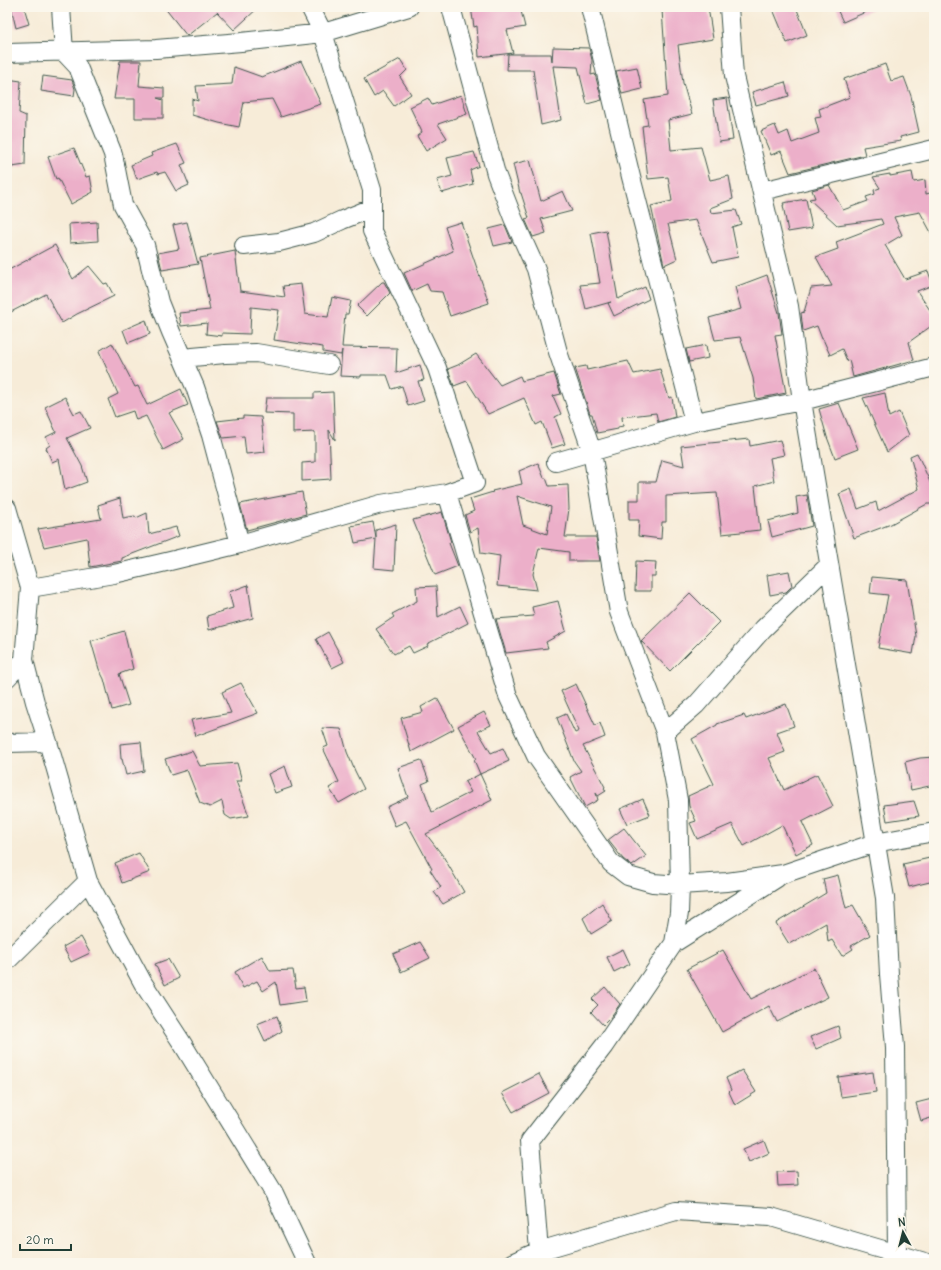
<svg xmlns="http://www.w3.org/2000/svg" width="941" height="1270" font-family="Delius,sans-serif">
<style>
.building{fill:#ecafc9;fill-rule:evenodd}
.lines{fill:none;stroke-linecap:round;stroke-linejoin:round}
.street-casing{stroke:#3f574d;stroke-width:20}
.street{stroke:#fff;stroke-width:18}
</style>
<rect width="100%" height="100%" fill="#fbf7ec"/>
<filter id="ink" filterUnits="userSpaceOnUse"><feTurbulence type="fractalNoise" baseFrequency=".025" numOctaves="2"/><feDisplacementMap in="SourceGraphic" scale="8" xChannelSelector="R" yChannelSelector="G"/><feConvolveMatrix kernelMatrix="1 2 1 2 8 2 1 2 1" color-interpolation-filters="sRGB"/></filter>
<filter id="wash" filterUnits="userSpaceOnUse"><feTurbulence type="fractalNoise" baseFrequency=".012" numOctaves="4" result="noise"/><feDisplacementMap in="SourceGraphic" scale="16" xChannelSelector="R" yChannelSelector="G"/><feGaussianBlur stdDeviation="0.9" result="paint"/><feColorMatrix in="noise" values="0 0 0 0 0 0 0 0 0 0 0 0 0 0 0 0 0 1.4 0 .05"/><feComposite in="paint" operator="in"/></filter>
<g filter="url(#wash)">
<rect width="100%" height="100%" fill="#f7ecd8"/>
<g id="blocks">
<path class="building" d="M11 7H24L29 24 16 28Z
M164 7H259L234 30 217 12 187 36Z
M471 7H520L525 27 507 30 513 53 479 57 477 26 474 27Z
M691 7H708L713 39 678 45 683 83 692 114 668 120 671 150 701 147 710 180 729 176 733 199 710 208 711 213 736 210 741 224 732 227 738 257 713 262 696 220 668 224 677 259 664 265 651 206 672 201 668 177 648 179 642 126 648 125 644 100 668 96 662 10 672 9V10Z
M772 7H796L807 35 787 43Z
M836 7H877L843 22Z
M553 47 589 48 592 60 591 75 595 74 602 100 587 104 578 67 553 66 561 120 541 125 533 70H507L508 54H551L552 61Z
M400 59 407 70 400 77 411 94 394 106 383 91 374 97 364 79Z
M120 61H141L139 86 164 88V98H157L163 100V118H135V99H114Z
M301 61 321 104 281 117 272 99 244 102 239 127 219 123 192 115V99L198 101 196 86 232 84 234 67 262 77Z
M885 64 891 81 904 77 911 96 919 132 900 137 901 141 863 147 865 155 790 173 781 151 771 155 761 131 775 125 779 135 788 131 792 143 819 133 815 118 821 117 819 109 850 97 844 79Z
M637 67 642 89 622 94 616 71Z
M43 76 72 80 75 89 74 96 41 91Z
M7 79 21 81 19 113 26 116 25 165 12 167 10 138 7 137Z
M785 82 789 96 756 105 752 92Z
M461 95 467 114 438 124 447 138 426 151 417 136 422 132 410 107 428 98 432 105Z
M727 98 733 140 719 142 713 100Z
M177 144 186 163 181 165 189 185 176 191 165 172 158 174 157 172 137 179 131 165 152 156 151 153Z
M74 148 86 177 90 176 93 192 71 204 58 178 56 179 48 157Z
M474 152 479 166 470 170 473 184 442 193 437 180 452 176 447 158Z
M530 160 541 201 563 191 572 211 541 219 546 233 533 237 525 219 529 218 521 193H520L513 164Z
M912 172 914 182 925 180 926 194 934 192V238L920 212 894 217 902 235 885 245 905 279 928 271 933 285 917 291 934 316V324L909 342 914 360 853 377 849 360 847 361 842 349 830 355 823 339H822L817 326 803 331 801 313 804 312 811 288 832 286 816 257 838 249 836 242 883 224 881 219 837 225 809 199 815 198 812 190 829 185 843 210 868 201 866 197 875 194 874 190 880 188 873 177 890 174V176Z
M806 199 812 228 788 232 783 205H784L783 203Z
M97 222 98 241 70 243 69 224Z
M187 222 198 264 162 270 158 253 179 249 173 225Z
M461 222 489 303 450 316 442 292 430 291 427 284 412 291 404 273 453 251 445 227Z
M505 225 512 242 494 246 489 229Z
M606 230 618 299 645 287 649 299 614 316 608 303 611 302 586 309 580 285 600 283 591 233Z
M55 245 73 279 89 266 104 284 107 283 114 296 77 314 62 323 46 294 7 314V271Z
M235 251 240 291 285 297 283 286 301 284 305 314 328 317 332 297 351 301 348 314H345L342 347 397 348 396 373 420 365 424 380 418 381 424 401 408 406 402 386 392 389 387 375H361V377L340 376 342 350 341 355 323 352V347L274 340 279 310 251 307 250 334 222 333V336L206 334 207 323 181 326 179 313 210 310 200 258Z
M767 275 779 313 782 334 775 335 786 393 756 399 753 378 740 337 715 340 709 318 741 309 735 287Z
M382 282H384L390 293 367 316 357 306Z
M146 320 150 334 128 343 123 330Z
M112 343 135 387 138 386 147 405 181 389 188 405 169 413 184 439 163 450 146 416 136 420 133 411 115 417 108 399 118 394 99 351Z
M706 345 708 358 689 362 686 349Z
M476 354 500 385 520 376 522 381 554 373 561 394 553 396 561 414 555 417 565 444 552 448 542 422 536 425 524 398 488 414 467 381 454 386 448 369 458 365Z
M628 361 634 374 660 369 669 398 672 397 675 417 658 422 656 413 622 417 623 426 618 427V429L597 433 592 414H590L575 368 586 366 587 370Z
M333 392 335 440 329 430 331 479 302 481V463L315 462V432L293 433V414L264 413 266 398H314V393Z
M885 393 889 417 899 412 909 435 887 452 863 398Z
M65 397 74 414 81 411 90 428 67 438 82 466 87 482 65 490 59 459 52 462 46 448 50 445 46 437 56 432 45 407Z
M839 403 858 449 835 458 827 437 819 409Z
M243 416 261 417 265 452 246 454 244 436 223 438 217 421 243 418Z
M749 439 750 446 780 440 784 455 770 458 774 481 755 486 760 530 722 534 717 493 666 496V522H662L661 539 638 536 639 520H629V500H639V482H656L662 460 684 466 681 446Z
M917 453 934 491V504H927L891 524 854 538 839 494 851 489 858 509 876 502 878 511 919 489 910 456Z
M538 463 544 478H546L549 486 568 485 569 509 565 537H596L600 561H569V552L539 548 533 574 537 590 497 586 500 556 481 553 478 528 470 532 465 515 474 511 470 499 493 492 492 491 522 484 519 471ZM517 496 551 507 547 534 523 525Z
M302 492 306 514 247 530 240 504Z
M807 495 812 526 772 537 768 521 798 513 796 497Z
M120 498 123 518 135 516 136 518 147 513 149 534 176 527 179 536 122 558V561L90 567 87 538 44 547 38 529 101 519 98 505Z
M442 512 451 542 449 543 458 566 435 575 413 520Z
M373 522 376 538V530L396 524 394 570 374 568 376 539 355 543 351 526Z
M636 561 656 562 655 576H651V591H635Z
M789 571 792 586 786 592 770 595 767 575Z
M872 577 907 580 916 636 913 654 878 648 888 595 870 593Z
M248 585 253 618 209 630 207 616 233 608 229 592Z
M436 586 438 617 460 606 468 623 427 644 428 646 413 653 409 646 394 654 376 629 394 617 392 614 417 601 416 587Z
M690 593 719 622 670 671 641 641Z
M558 601 566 631 546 642 548 648 506 653 496 619 534 616 532 607Z
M124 631 133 669 119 674 129 705 112 710 104 679 99 669 91 641Z
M328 632 344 662 332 668 316 639Z
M241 683 258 713 196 736 191 720 231 713 222 692Z
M576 684 595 725 600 723 605 737 583 746 605 787 604 788 606 791 598 796 596 793 598 800 585 807 570 777 581 771 574 761 557 718 566 714 575 733 579 731 561 691Z
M437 698 454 729 411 752 401 718 423 712 421 707Z
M786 704 794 726 777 732 785 752 769 758 784 790 817 774 833 806 802 822 813 845 796 854 782 825 744 846 732 824 697 839 690 823 696 821 689 806 688 796 714 784 692 739 717 725V724L744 715 746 719Z
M484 712 491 725 478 731 491 753 503 748 509 761 480 774 474 760 476 759 458 726Z
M322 728 341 729 347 752 355 771 364 789 339 803 329 788 339 782 323 748 328 746Z
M141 742 144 771 126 775 122 759H121L120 744Z
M192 751 200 766 237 763 242 781H236L249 816 231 819 225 815 222 801 210 807 200 803 187 770 171 775 165 759Z
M934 757V785L911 790 905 762 920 758Z
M421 760 429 781 422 784 432 812 471 792 465 782 480 774 492 800 426 834 443 856 464 892 443 904 434 892 441 887 430 870 432 869 406 821 395 826 387 807 408 797 398 768Z
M285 766 292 787 275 793 268 774Z
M643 799 650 815 627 824 620 809Z
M914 801 919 816 887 821 884 805Z
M624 828 646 856 632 866 623 859 608 840Z
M139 853 150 872 122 883 115 863Z
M934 857V881L909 887 903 864Z
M838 875 846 908 853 905 870 935 851 946 853 949 842 956 832 940 828 942 826 923 789 944 776 923 826 893 823 879Z
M602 903 612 921 591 934 583 918Z
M81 937 90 953 71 962 63 947Z
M420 942 430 958 401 972 393 954Z
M623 949 630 964 614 972 607 957Z
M723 950 751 999 814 968 828 997 777 1022 769 1006 722 1032 687 969Z
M262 956 270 971 293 970 296 988 304 987 306 1001 280 1005 276 982 263 991 257 981 243 988 235 972Z
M168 959 179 978 165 985 155 964Z
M605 987 620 1004 610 1018 603 1025 591 1012 598 1005 592 999Z
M277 1016 282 1031 265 1041 257 1024Z
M838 1026 841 1038 816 1049 810 1037Z
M742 1070 756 1092 735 1105 729 1092 731 1090 726 1078Z
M873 1072 876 1092 841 1097 838 1077Z
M539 1074 549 1093 513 1112 502 1093Z
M932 1099 934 1107V1117L921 1121 916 1103Z
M764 1140 769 1153 749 1162 743 1149Z
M797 1171 798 1185 778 1186 777 1172Z"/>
</g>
</g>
<g filter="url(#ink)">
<use href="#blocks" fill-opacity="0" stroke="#3f574d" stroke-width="1"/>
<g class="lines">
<g class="street-casing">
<path id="street" d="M61 7 64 52 78 67 113 154 123 205 145 245 159 302 171 332 195 387 211 435 240 544
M451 7 496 174 513 218 536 269 558 352 592 452 619 612 665 732 678 800 680 885 679 913 674 943 604 1046 530 1141 539 1251
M590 7 631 177 694 422
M729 7 734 76 789 306 802 401 885 898 889 974 895 1047 897 1254
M7 53 156 49 241 42 323 33 409 7
M762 191 934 149
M244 246 279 242 314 233 342 220 372 208
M182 358 225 354 256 353 329 365
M556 462 694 422 802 401 934 367
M447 493 508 696 536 756 611 863 628 876 653 883 680 885 727 882 783 874 875 843 934 832
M7 508 30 588 24 660 35 702 48 742 88 881 143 983 182 1043 274 1193 307 1263
M30 588 114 574 166 562 240 544 381 504 447 493 475 483 437 368 372 231V190L323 33 310 7
M7 678 24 660
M665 732 696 705 763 629 829 565
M7 743 48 742
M674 943 777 878
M7 961 88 881
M512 1263 539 1251 676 1211 771 1217 928 1263"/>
</g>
<use href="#street" class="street"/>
</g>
</g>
<rect width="941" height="1270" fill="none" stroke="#fbf7ec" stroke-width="24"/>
<g transform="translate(903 1232) rotate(353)" stroke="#fbf7ec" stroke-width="3" paint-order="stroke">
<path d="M0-3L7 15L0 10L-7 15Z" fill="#1f3d34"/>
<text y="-6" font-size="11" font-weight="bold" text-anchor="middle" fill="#1f3d34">N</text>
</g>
<path d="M20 1244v6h51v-6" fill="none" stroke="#1f3d34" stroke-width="2"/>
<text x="26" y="1244" font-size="12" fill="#1f3d34" stroke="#fbf7ec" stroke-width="3" paint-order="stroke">20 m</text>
</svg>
